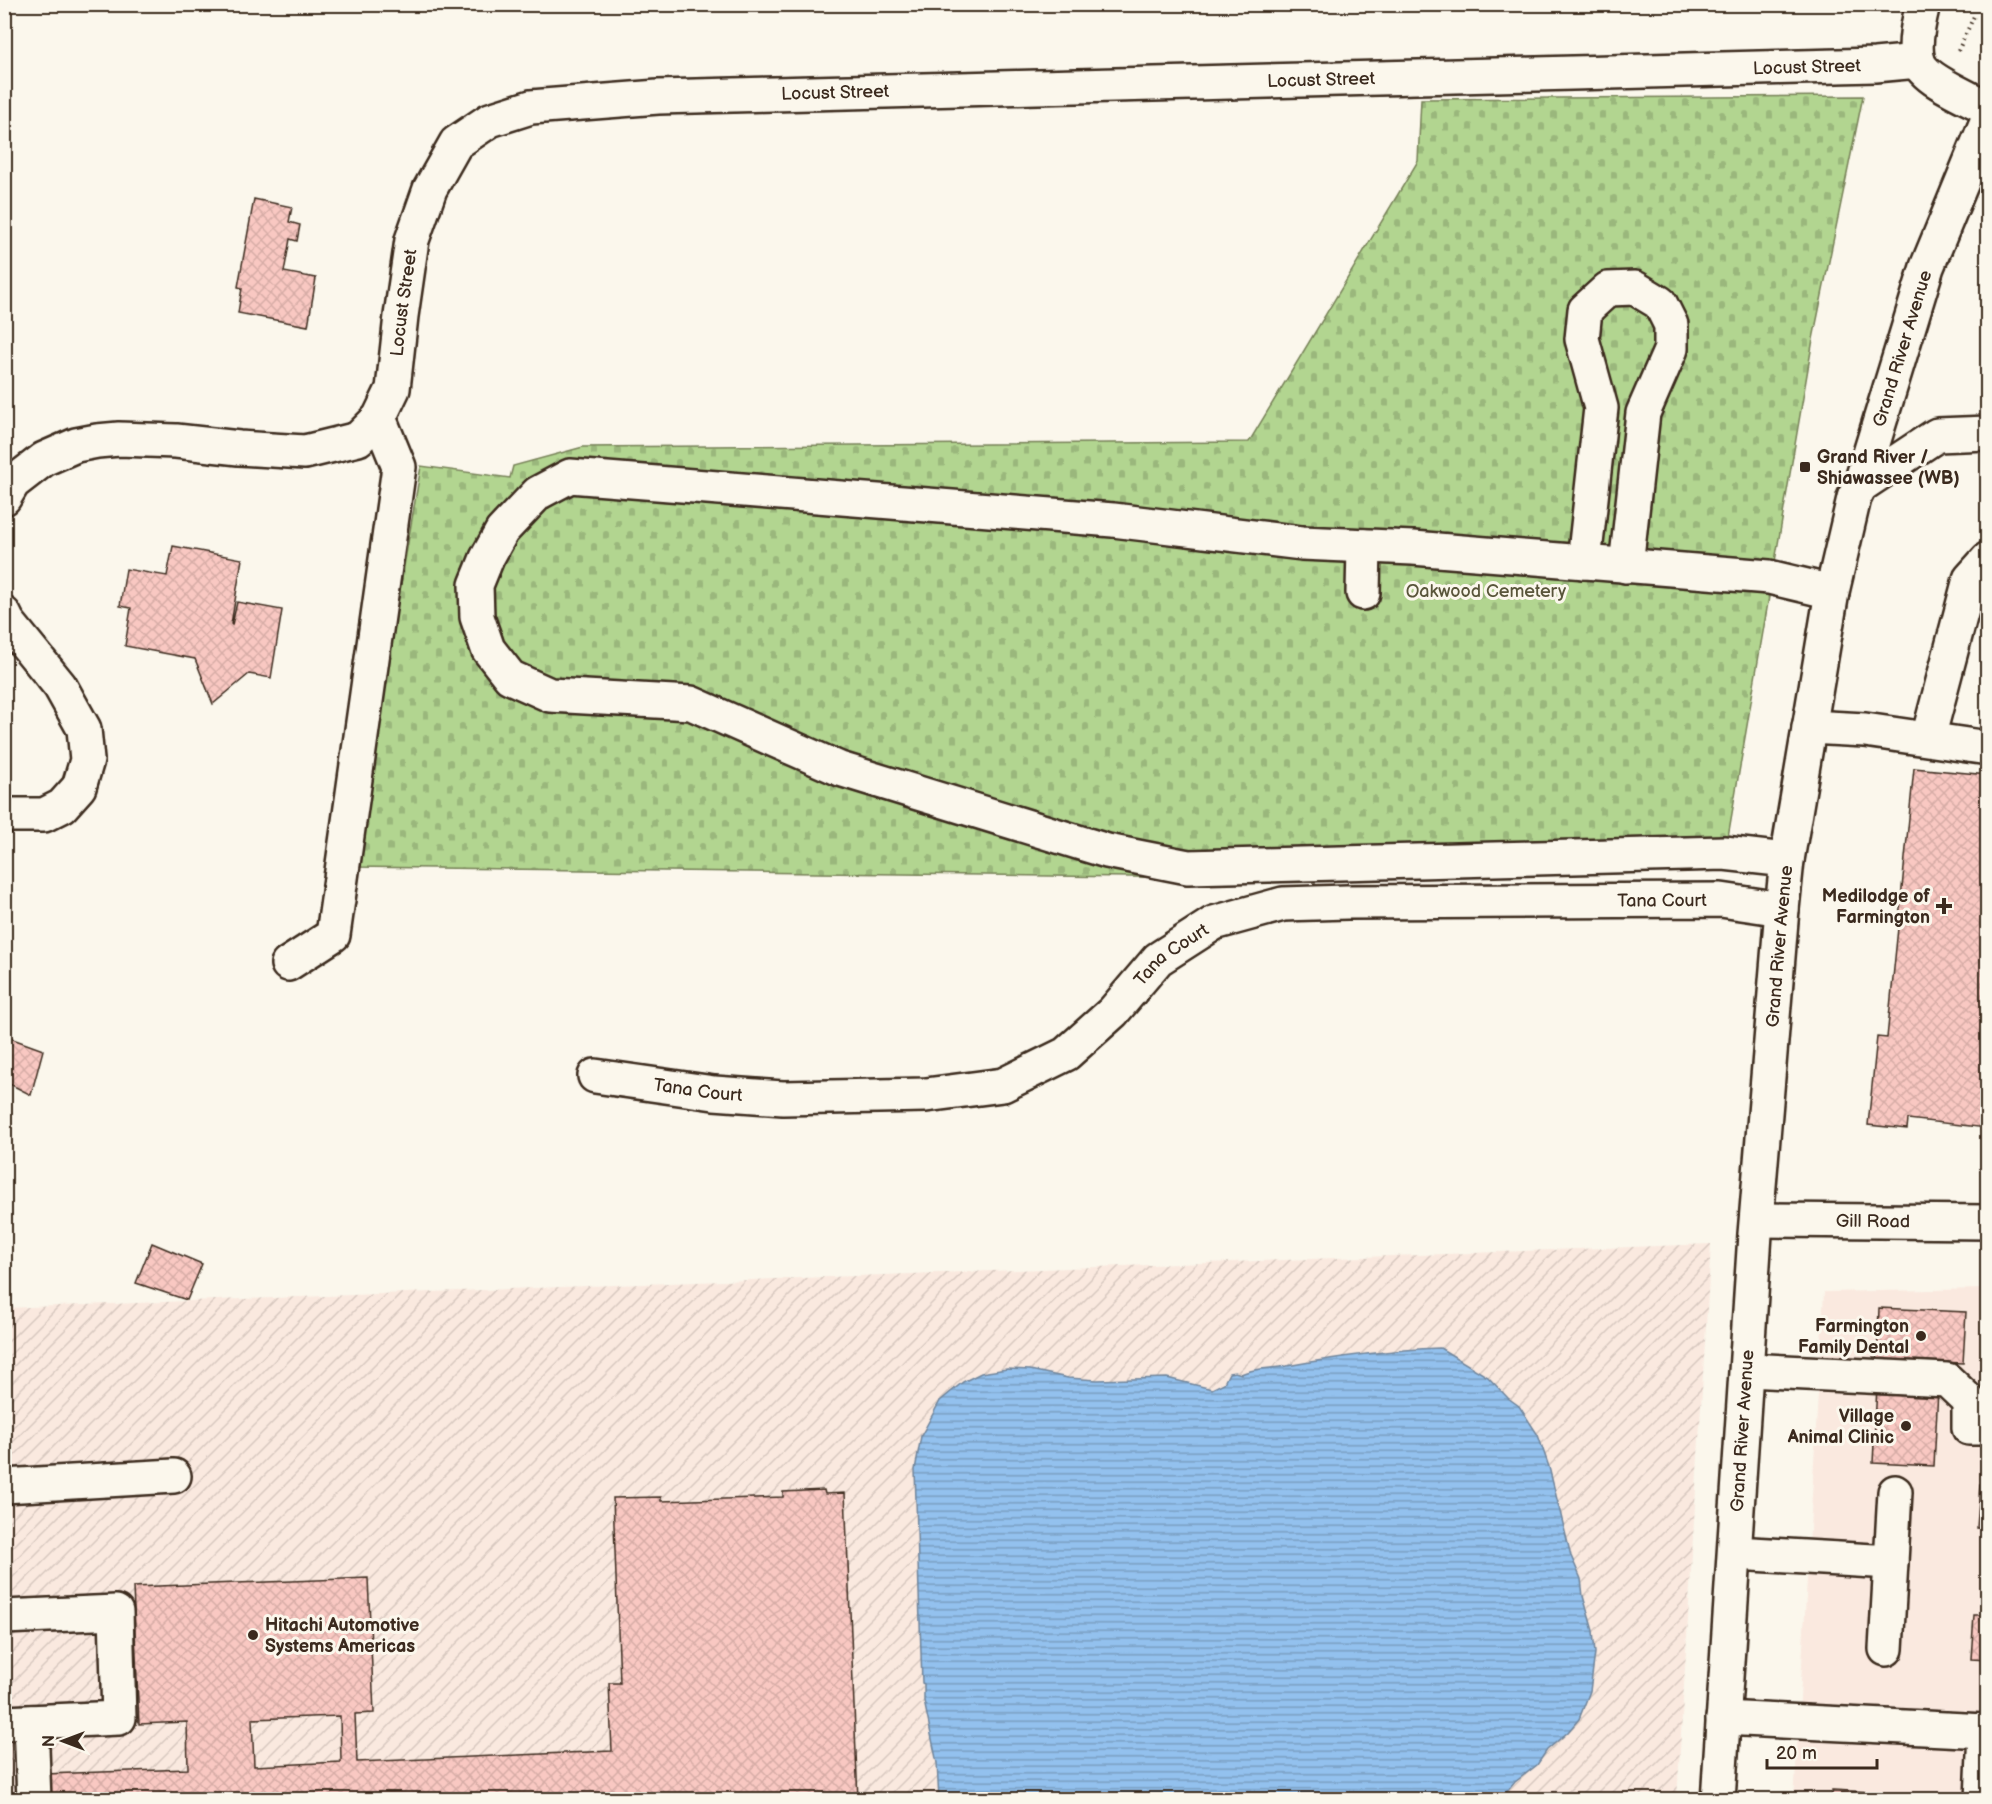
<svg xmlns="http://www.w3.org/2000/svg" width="1992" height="1804" font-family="'Balsamiq Sans',sans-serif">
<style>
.built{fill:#fae9df}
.industrial{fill:url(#industrial-furrows)}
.cemetery{fill:url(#cemetery-stones);stroke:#768057;stroke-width:1.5}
.water{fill:url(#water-rules);stroke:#70859b;stroke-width:1.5}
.building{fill:url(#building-cross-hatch);stroke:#3b2a1e;stroke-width:1.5;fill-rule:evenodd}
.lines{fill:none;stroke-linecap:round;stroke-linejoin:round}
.minor-casing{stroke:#3b2a1e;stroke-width:38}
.major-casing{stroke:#3b2a1e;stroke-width:38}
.path{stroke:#3b2a1e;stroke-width:4;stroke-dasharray:1.5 4.5;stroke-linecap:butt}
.minor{stroke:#fbf7ec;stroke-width:33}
.major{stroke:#fbf7ec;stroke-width:33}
.poi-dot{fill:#3b2a1e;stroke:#fbf7ec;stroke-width:2}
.labels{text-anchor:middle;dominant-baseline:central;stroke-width:6;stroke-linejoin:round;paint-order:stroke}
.street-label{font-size:18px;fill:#3b2a1e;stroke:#fbf7ec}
.poi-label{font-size:18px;font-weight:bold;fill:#3b2a1e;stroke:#fbf7ec;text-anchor:end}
.park-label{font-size:18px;fill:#59553a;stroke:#fbf7ec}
</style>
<defs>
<pattern id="industrial-furrows" width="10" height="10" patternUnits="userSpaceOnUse" patternTransform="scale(1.5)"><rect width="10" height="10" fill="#fae9df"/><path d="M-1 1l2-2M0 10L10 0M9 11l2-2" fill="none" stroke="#d7c8bf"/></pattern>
<pattern id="cemetery-stones" width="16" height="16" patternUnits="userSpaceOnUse" patternTransform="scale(1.5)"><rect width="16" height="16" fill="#b2d590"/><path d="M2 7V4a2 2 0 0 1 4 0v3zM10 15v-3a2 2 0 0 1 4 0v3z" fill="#9ab77c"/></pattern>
<pattern id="water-rules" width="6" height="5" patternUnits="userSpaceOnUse" patternTransform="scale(1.5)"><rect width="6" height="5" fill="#93c1ee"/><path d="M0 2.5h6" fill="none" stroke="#799dc0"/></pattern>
<pattern id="building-cross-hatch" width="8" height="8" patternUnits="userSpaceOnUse" patternTransform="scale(1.5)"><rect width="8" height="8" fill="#f9c8c2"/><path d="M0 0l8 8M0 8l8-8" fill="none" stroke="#d6aca6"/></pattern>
</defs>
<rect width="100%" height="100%" fill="#fbf7ec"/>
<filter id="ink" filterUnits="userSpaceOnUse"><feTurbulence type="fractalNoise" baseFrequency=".0167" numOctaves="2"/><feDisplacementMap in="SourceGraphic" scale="12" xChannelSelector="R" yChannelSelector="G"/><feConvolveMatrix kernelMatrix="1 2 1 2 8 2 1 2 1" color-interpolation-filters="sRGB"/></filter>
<g filter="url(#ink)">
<path class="built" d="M1987 1289V1799L1794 1800 1824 1292Z"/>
<path class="industrial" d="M1711 1244 1677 1799H5L4 1308Z"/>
<path class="cemetery" d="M1863 96 1813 339 1723 866 1214 878 353 867 421 466 510 478 513 466 583 447 1249 442 1418 161 1421 99Z"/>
<path class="water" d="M1440 1348 1488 1377 1508 1398 1519 1406 1538 1435 1549 1467 1571 1556 1581 1579 1583 1596 1593 1631 1595 1653 1590 1691 1579 1719 1568 1732 1547 1750 1537 1765 1515 1782 1501 1799H939L937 1763 924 1701V1684L922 1683 915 1470 921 1436 940 1401 963 1382 981 1373 1007 1369 1030 1370 1068 1378 1097 1380 1167 1378 1212 1389 1224 1383 1229 1373 1235 1372 1241 1374C1256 1367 1271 1369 1287 1366 1337 1357 1389 1350 1440 1348Z"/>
<path class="building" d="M254 199 292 207 289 222 300 225 297 241 290 239 284 272 316 278 308 326 238 313 242 288 238 287Z
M173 546 242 559 231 624 232 625 237 602 282 610 271 678 249 674 213 704 195 659 125 646 131 608 120 606 126 569 167 576Z
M1914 768 1988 775 1987 1128 1908 1119 1907 1129 1868 1125 1877 1037 1887 1038Z
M4 1038 9 1041 10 1038 43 1050 31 1095 4 1081Z
M152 1243 202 1264 187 1300 136 1283Z
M1879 1308 1966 1312 1963 1363 1877 1359Z
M1877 1386 1938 1390 1934 1466 1873 1463Z
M1980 1484H1988V1529L1977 1528Z
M824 1490 825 1494 845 1493 858 1800H46L45 1774 188 1769 187 1722 139 1724 133 1587 368 1578 374 1713 355 1714 357 1762 612 1751 609 1683H620L613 1498 661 1497V1501L783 1497V1492ZM340 1716 341 1762 254 1766 252 1719Z
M1988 1531V1660L1971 1659 1974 1615H1983Z
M1832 1790 1908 1794 1907 1800H1832Z"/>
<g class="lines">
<g class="minor-casing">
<g id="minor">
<path d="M1923 4C1919 20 1913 45 1918 61 1924 80 1970 98 1988 108"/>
<path d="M1860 486 1937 435 1988 433"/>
<path id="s1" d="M4 498 13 483 44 459 76 445 97 441 119 439 176 441 239 448 305 452 358 439 379 418 393 389 401 316 412 240 430 189 456 143 490 120 531 107 658 97 1875 65 1918 61"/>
<path d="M1584 562 1601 408 1582 339 1585 310 1608 289 1635 288 1660 303 1671 325V349L1643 413 1626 566"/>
<path d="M1363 593 1364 546"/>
<path d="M4 614 8 622 60 686 84 729 87 760 79 787 62 806 44 815H4"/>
<path d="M1809 727 1865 730 1988 748"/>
<path d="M1928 738 1970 579 1988 559"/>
<path d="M1787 860 1724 853 1188 867 1107 851 840 769 691 703 550 695 510 677 488 649 477 617 476 585 487 558 502 531 538 493 570 476 1113 520 1302 543 1413 548 1769 577 1832 592"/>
<path d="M288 964 333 935 399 467 379 418"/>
<path id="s2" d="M595 1076 714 1093 783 1098 926 1095 1003 1085 1066 1054 1113 1012 1158 959 1214 923 1283 904 1347 902 1721 900 1782 909"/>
<path id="s3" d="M1757 1220 1988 1222"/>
<path d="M1748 1370 1947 1380 1969 1401V1428H1988"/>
<path d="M4 1486 174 1476"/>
<path d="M1735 1553 1891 1562"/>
<path d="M4 1617 116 1612 119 1718 4 1723"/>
<path d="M1886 1649 1895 1492"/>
<path d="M1723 1718 1985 1731 1982 1800"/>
<path d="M31 1722 34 1800"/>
</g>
</g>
<g class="major-casing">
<g id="major">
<path id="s4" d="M1718 1800 1755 1234 1782 909 1787 860 1832 592 1854 498 1860 486 1927 267 1988 119"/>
</g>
</g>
<path class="path" d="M1958 51 1975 14"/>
<use href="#minor" class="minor"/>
<use href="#major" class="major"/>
</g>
</g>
<g class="poi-dot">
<rect x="1799" y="461" width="12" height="12" rx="3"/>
<path d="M1941 897h6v6h6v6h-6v6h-6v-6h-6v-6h6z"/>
<circle cx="1921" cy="1336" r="6"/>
<circle cx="1906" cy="1426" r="6"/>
<circle cx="253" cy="1635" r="6"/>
</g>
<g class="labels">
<g class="street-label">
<text stroke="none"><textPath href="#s1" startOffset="2056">Locust Street</textPath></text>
<text stroke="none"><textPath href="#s1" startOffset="1570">Locust Street</textPath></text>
<text stroke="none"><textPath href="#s1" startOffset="1084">Locust Street</textPath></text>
<text stroke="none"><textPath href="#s1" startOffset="525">Locust Street</textPath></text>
<text stroke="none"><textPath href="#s4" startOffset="1468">Grand River Avenue</textPath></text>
<text stroke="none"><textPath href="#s2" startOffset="1130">Tana Court</textPath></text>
<text stroke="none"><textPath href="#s4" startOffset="856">Grand River Avenue</textPath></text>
<text stroke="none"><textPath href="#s2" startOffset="626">Tana Court</textPath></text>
<text stroke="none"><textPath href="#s2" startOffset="104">Tana Court</textPath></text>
<text stroke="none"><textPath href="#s3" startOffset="116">Gill Road</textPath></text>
<text stroke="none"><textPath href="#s4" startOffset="370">Grand River Avenue</textPath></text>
</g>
<g class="poi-label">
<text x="1817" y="457" text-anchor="start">Grand River /<tspan x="1817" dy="21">Shiawassee (WB)</tspan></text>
<text x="1930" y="896">Medilodge of<tspan x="1930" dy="21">Farmington</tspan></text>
<text x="1909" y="1326">Farmington<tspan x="1909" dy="21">Family Dental</tspan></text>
<text x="1894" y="1416">Village<tspan x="1894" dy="21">Animal Clinic</tspan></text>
<text x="265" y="1625" text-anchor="start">Hitachi Automotive<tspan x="265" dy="21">Systems Americas</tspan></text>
</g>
<g class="park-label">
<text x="1486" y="591">Oakwood Cemetery</text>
</g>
</g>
<rect width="1992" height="1804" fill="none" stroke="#fbf7ec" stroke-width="24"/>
<rect x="12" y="12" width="1968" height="1780" fill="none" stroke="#3b2a1e" stroke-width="2" filter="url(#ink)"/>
<g transform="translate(63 1741) rotate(270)" stroke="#fbf7ec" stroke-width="4.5" paint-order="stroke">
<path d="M0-4.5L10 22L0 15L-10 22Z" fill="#3b2a1e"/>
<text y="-9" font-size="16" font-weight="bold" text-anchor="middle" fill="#3b2a1e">N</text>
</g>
<path d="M1767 1759v9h110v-9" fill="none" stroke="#3b2a1e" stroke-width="3"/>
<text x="1776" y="1759" font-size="18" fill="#3b2a1e" stroke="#fbf7ec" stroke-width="4.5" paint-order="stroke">20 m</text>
</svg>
